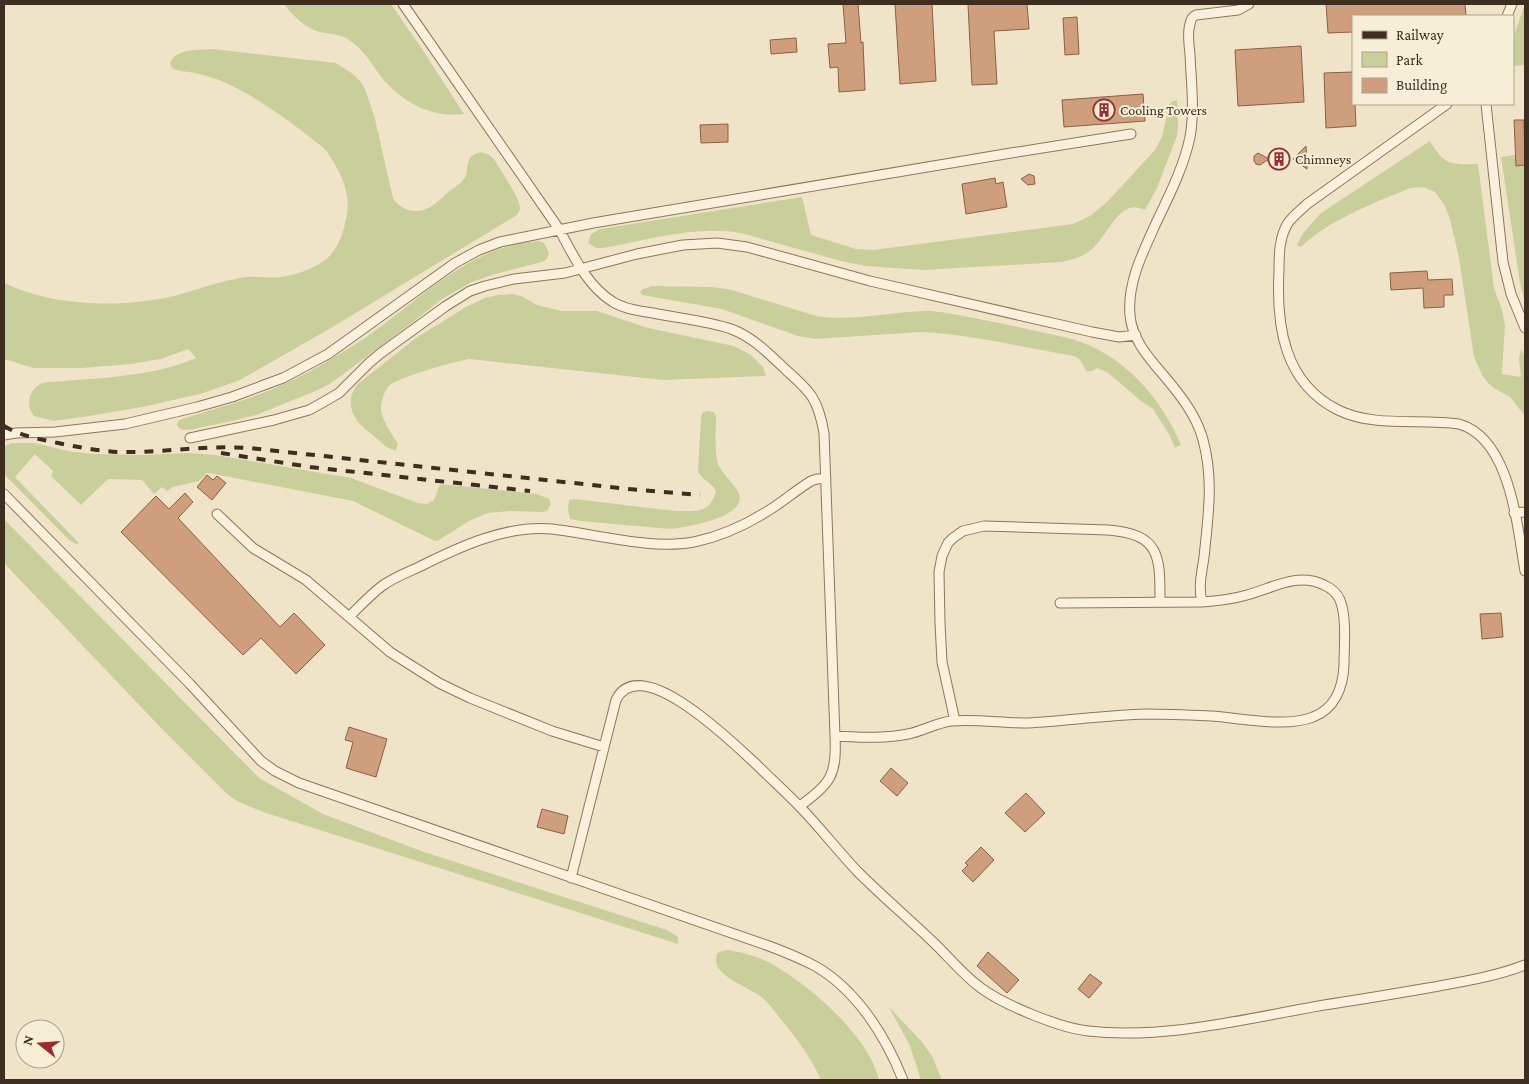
<svg xmlns="http://www.w3.org/2000/svg" width="1529" height="1084" font-family="'Crimson Pro',serif">
<style>
.green{fill:#c9cf9b}
.building{fill:#cf9f7d;stroke:#8d5f41}
.lines{fill:none;stroke-linecap:round;stroke-linejoin:round}
.lane-casing{stroke:#8d765c;stroke-width:11}
.lane{stroke:#faf1dc;stroke-width:9}
.rail{stroke:#3d2e20;stroke-width:4;stroke-dasharray:9 9;stroke-linecap:butt}
.labels{text-anchor:middle;dominant-baseline:central;stroke-width:4;stroke-linejoin:round;paint-order:stroke}
.poi-label{font-size:14px;fill:#3d2e20;stroke:#f7eed8;text-anchor:start}
</style>
<rect width="100%" height="100%" fill="#f0e4c8"/>
<path class="green" d="M284 4H391L422 49 464 114C431 119 398 100 379 74 370 62 364 50 352 42 340 33 333 35 320 32 305 28 293 16 284 4Z
M1525 4V65L1513 66V38Z
M213 49 336 63 353 74 361 82 364 87 374 115 393 198C400 211 418 215 430 207 437 203 443 197 448 192 453 188 459 185 463 180 470 173 464 162 473 155 481 150 488 153 494 159 499 168 521 200 520 208 520 211 518 213 517 215L331 328 240 380 200 394 142 407 89 416 54 421 34 416C25 405 29 389 42 383 90 378 151 378 196 358L188 349 161 359 131 364 82 368H33L8 360 4 359V283C54 307 121 308 174 296 196 290 217 282 240 278 254 275 268 279 281 277 296 275 312 269 324 261 337 251 343 235 346 219 352 194 341 172 327 152 321 145 313 140 307 135 282 115 240 86 210 77 199 73 187 72 176 70L172 68 170 64C174 48 199 50 213 49Z
M1177 100 1178 127 1177 136 1157 188 1145 210C1140 208 1135 206 1129 208 1115 213 1104 239 1092 249 1083 257 1074 259 1063 262L924 270 866 266 841 261 741 233C695 225 648 240 603 248H596L588 243 591 234 600 229 802 197 811 235 856 249 873 250 1073 224 1090 216 1107 202 1155 150 1162 137 1169 105 1171 102Z
M1430 141C1444 165 1451 165 1478 164L1494 288 1502 310 1505 325 1502 374 1521 377 1519 359 1521 349 1525 357V416L1510 397 1494 388 1488 383 1482 375 1474 357 1459 258 1450 219 1445 206 1435 192 1423 187 1411 188C1377 201 1330 220 1303 245L1300 247 1297 245 1303 233 1321 213Z
M1525 153V303L1520 283 1501 157Z
M539 241 544 243 549 253 547 259 542 262 492 275 472 282 442 299 413 322 342 375 328 385 318 390 256 415 232 421 194 429 183 430 178 427 177 424 178 421 182 419C210 410 239 403 265 392 294 381 320 366 346 350 408 314 462 245 539 241Z
M652 286 712 287 732 290 816 316C854 322 892 311 930 311 946 312 963 316 979 319 1010 325 1041 332 1072 339 1123 354 1161 397 1181 445L1175 448 1169 434 1153 409 1141 401 1107 372 1097 368C1084 377 1086 367 1080 360 1077 356 1073 356 1069 355 1019 347 970 334 920 332L816 339 798 336 722 309 642 295 640 292 643 289Z
M512 294 521 296 537 305 562 311H597L648 328 734 346 751 355 763 367 766 376 663 380 469 359C456 361 395 378 388 387 384 392 381 402 381 409 382 421 392 434 398 444L396 450C388 450 382 443 376 438 371 433 363 428 358 422 348 409 348 395 359 383L416 338 466 307 485 298 498 295Z
M708 411 714 412 716 416C716 428 714 456 719 466 724 476 735 484 739 494 748 517 684 528 670 529L580 521 570 519 568 510 569 500 574 499 675 511C696 511 710 514 716 491 712 483 703 480 698 472L701 417 703 412Z
M12 443H34L73 452 95 454 141 455 188 453 215 455 351 478 418 503 427 504 434 500 440 484 537 494 549 499 551 504 547 511 543 512 510 511 488 513 469 521 439 540 435 541 353 501 209 473H207L199 481 173 487 167 491 162 487 154 494 142 480 108 479 81 505 51 476 53 471 35 454 15 477 79 543 76 544 69 540 4 474V446Z
M4 519 259 778 323 814 424 852 667 930 678 937V944L263 812 237 801 227 794 160 727 4 563Z
M728 950C745 953 761 957 775 966 812 987 870 1038 879 1080H821C811 1057 795 1036 778 1016 773 1009 767 1001 760 996 747 987 728 981 718 968 715 963 716 958 717 953L722 951Z
M889 1007 922 1042 932 1056 942 1080H921L910 1046Z"/>
<path class="building" d="M843 4H858L861 43 863 42 865 90 839 92 838 67 830 68 828 44 846 43Z
M895 4H932L936 81 900 84Z
M968 4H1027L1029 29 994 31 997 84 972 85Z
M1326 4H1465L1466 16H1353V32L1328 33Z
M1077 17 1079 54 1065 55 1063 18Z
M796 38 797 52 771 54 770 40Z
M1301 46 1304 102 1238 106 1235 50Z
M1353 72V104H1355L1356 126 1326 128 1324 73Z
M1143 94 1145 121 1064 127 1062 100Z
M1514 120H1524L1525 165 1516 166Z
M728 124V142L701 143 700 125Z
M1306 146 1307 169 1293 159Z
M1258 153 1269 159 1260 165 1256 164 1254 161V156Z
M1277 154H1282L1289 158 1282 164 1277 165 1270 160Z
M1029 174 1034 176 1035 184 1028 185 1021 179Z
M995 178 996 184 1003 182 1007 207 966 214 962 184Z
M1427 271 1428 280 1452 279 1453 295H1444V307L1424 308 1423 288 1391 290 1390 273Z
M207 475 213 480 217 476 226 483 212 500 197 487Z
M185 493 193 502 178 518 280 627 294 613 325 645 296 674 261 638 243 655 121 532 156 496 169 509Z
M1501 613 1503 637 1482 639 1480 614Z
M349 727 387 739 376 777 346 768 353 742 345 740Z
M891 768 908 783 897 796 880 781Z
M1026 793 1045 813 1025 832 1005 813Z
M542 809 568 816 564 834 537 827Z
M981 847 994 860 973 882 962 871 968 865 965 863Z
M988 952 1019 980 1007 993 977 966Z
M1090 974 1102 983 1089 998 1078 989Z"/>
<g class="lines">
<g class="lane-casing">
<path id="lane" d="M403 4 559 229C573 255 587 286 613 302 625 309 639 311 653 313 677 318 709 321 731 329 753 337 769 354 786 370 811 392 818 399 824 433L835 736
M1507 16 1512 4
M1447 104 1307 204C1301 210 1293 216 1288 223 1279 237 1279 256 1279 271 1276 326 1284 383 1338 410 1375 428 1420 418 1459 424 1511 439 1517 527 1525 571
M1486 104 1503 262 1511 294 1525 328
M4 435 16 433 55 432 125 424 197 407 232 397 264 385 283 378 328 354 455 263 479 250 500 242 593 223 1011 153 1131 134
M190 438 274 420 309 410 320 404 339 393 369 363 381 353 446 306 470 291 485 286 514 279 565 273 637 254 683 245 717 243 747 247 870 281 1092 332 1119 337 1136 335
M4 494 190 684 261 761 275 771 299 783 769 946C785 952 800 958 815 966 857 990 886 1037 903 1080
M1514 513 1525 512
M217 514 253 548 306 580 390 652 439 683 470 698 552 731 604 747
M1060 603 1202 602C1198 586 1202 572 1204 557 1208 518 1214 479 1203 440 1198 420 1187 404 1174 388 1157 366 1132 344 1130 315 1127 282 1144 250 1157 221 1170 194 1184 166 1190 137 1195 110 1191 81 1190 54 1189 44 1187 33 1190 24 1191 19 1192 17 1196 15L1238 10 1249 4
M349 617C359 607 370 595 382 586 393 578 406 573 419 567 459 547 505 525 552 529 595 534 651 550 694 542 723 536 750 523 774 507 786 499 798 489 811 481L817 479 826 478
M955 721 942 662 940 623 939 572 942 556 948 543 953 538 963 531 984 526 1108 530C1161 534 1160 557 1160 602
M800 806C831 783 837 775 835 736 859 737 884 739 908 734 923 731 936 723 951 721 977 719 1002 723 1028 723 1067 721 1106 715 1146 714 1167 714 1189 715 1211 716 1240 718 1286 728 1313 717 1335 709 1343 687 1344 665 1344 647 1347 617 1340 600 1337 593 1331 588 1324 585 1297 572 1273 588 1247 595 1233 599 1217 601 1202 602
M571 878 616 700C640 650 735 745 757 765 772 780 788 794 802 809 822 830 839 852 858 872 882 896 908 918 932 941 948 956 963 975 981 988 1004 1005 1060 1028 1088 1031 1165 1040 1249 1018 1324 1005 1358 1000 1393 994 1428 988 1461 982 1494 977 1525 965"/>
</g>
<use href="#lane" class="lane"/>
<path class="rail" d="M4 426C21 436 39 439 58 443 78 447 98 451 119 452 162 453 205 445 249 448L629 489 700 495
M221 453 310 467 530 491"/>
</g>
<defs>
<g id="building-ring" transform="scale(1.125)"><circle r="9.5" fill="#f7eed8" stroke="#9e2a2b" stroke-width="1.5"/><path d="M-4-6H4V6H1V3H-1V6H-4ZM-2.5-4.3h1.7v1.8h-1.7ZM.8-4.3h1.7v1.8H.8ZM-2.5-1h1.7V.8h-1.7ZM.8-1h1.7V.8H.8Z" fill="#9e2a2b"/></g>
</defs>
<g fill-rule="evenodd">
<use href="#building-ring" x="1104" y="110"/>
<use href="#building-ring" x="1279" y="159"/>
</g>
<g class="labels">
<g class="poi-label">
<text x="1120" y="110">Cooling Towers</text>
<text x="1295" y="159">Chimneys</text>
</g>
</g>
<rect width="1529" height="1084" fill="none" stroke="#3d2e20" stroke-width="10"/>
<rect x="1352" y="15" width="162" height="90" fill="#f7eed8" stroke="#ada18e"/>
<rect x="1362" y="31" width="25" height="8" fill="#3d2e20" stroke="#ada18e"/>
<text x="1396" y="40" font-size="15" fill="#3d2e20">Railway</text>
<rect x="1362" y="52" width="25" height="15" fill="#c9cf9b" stroke="#ada18e"/>
<text x="1396" y="65" font-size="15" fill="#3d2e20">Park</text>
<rect x="1362" y="78" width="25" height="15" fill="#cf9f7d" stroke="#ada18e"/>
<text x="1396" y="90" font-size="15" fill="#3d2e20">Building</text>
<g transform="translate(40 1044) rotate(287)"><circle r="24" fill="#f7eed8" stroke="#ada18e"/>
<path d="M0-4L9 19L0 12L-9 19Z" fill="#9e2a2b"/>
<text y="-8" font-size="14" font-weight="bold" text-anchor="middle" fill="#3d2e20">N</text>
</g>
</svg>
